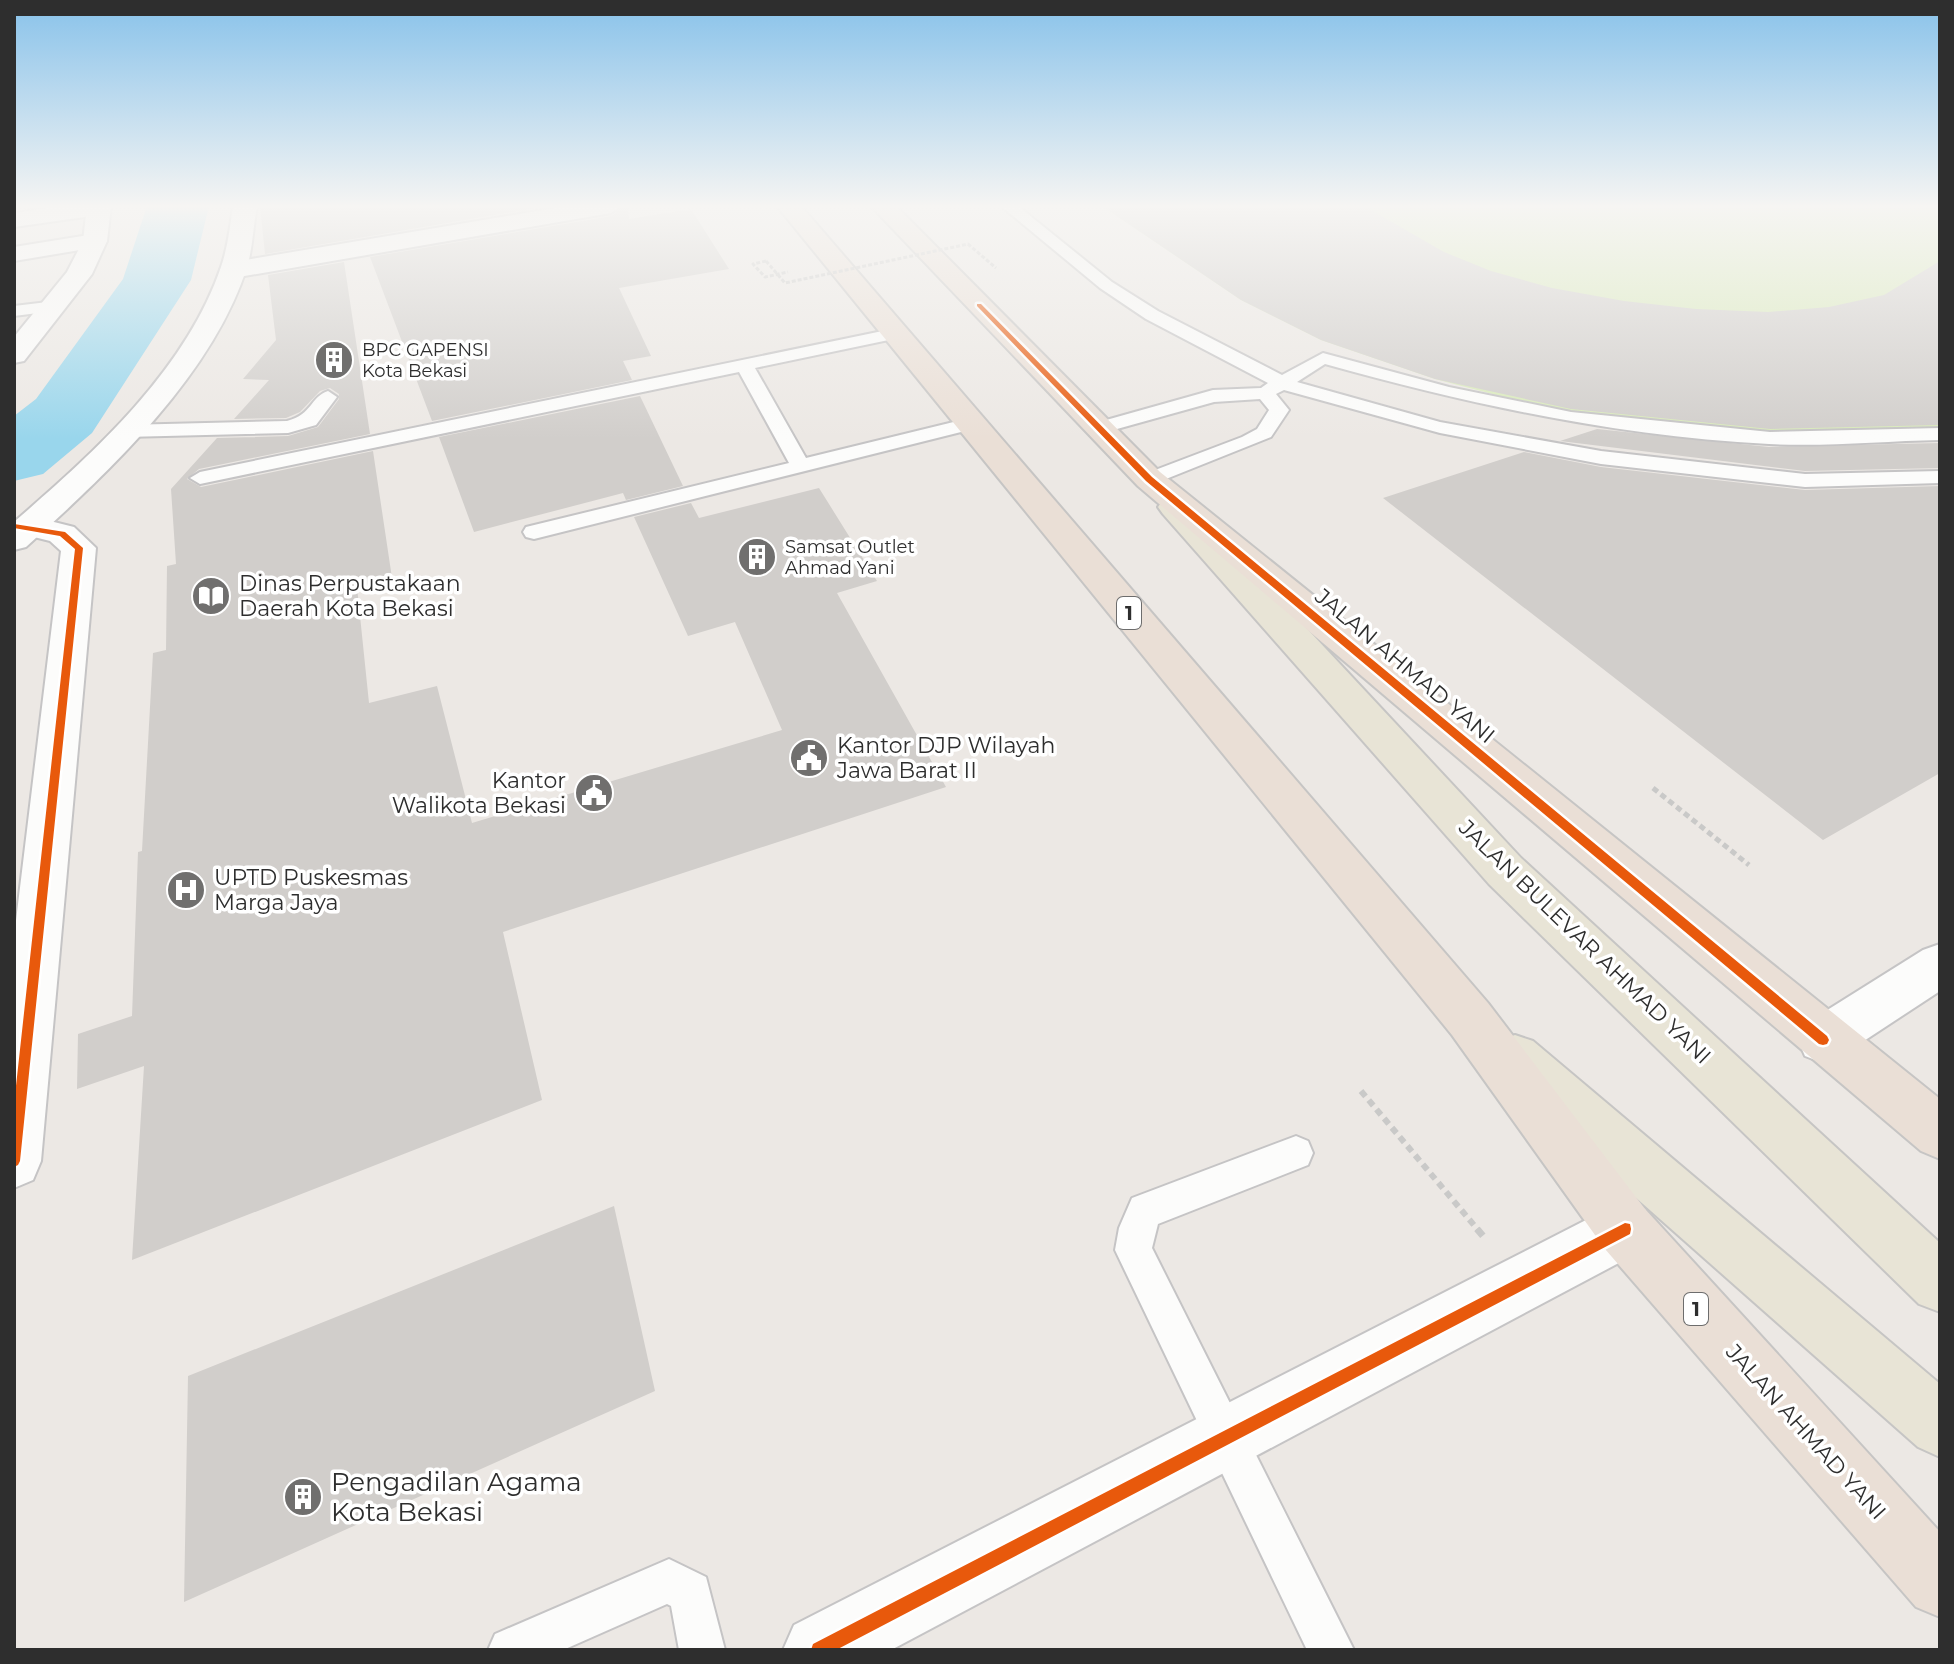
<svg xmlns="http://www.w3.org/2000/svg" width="1954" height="1664" font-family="Montserrat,sans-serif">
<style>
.pitch{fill:#d9eabb}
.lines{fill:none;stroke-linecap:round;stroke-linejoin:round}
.river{fill:#99d6ec;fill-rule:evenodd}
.building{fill:#d1cecb}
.lane-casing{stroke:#c5c4c5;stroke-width:4}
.street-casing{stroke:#c5c4c5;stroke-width:4}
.secondary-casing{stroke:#c5c4c5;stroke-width:4}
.primary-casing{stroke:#c6c5c4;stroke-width:4}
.highway-casing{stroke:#c6c5c4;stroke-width:4}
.path-far3{stroke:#c9c9c8;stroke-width:3;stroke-dasharray:4 2;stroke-linecap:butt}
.path-far2{stroke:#c9c9c8;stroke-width:5;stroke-dasharray:6 4;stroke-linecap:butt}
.path-far1{stroke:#c9c9c8;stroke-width:6;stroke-dasharray:7 5;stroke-linecap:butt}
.path{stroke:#c9c9c8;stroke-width:7;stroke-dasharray:9 6;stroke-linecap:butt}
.lane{fill:#fcfcfb;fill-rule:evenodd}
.street{fill:#fcfcfb;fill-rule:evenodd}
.secondary{fill:#fcfcfb;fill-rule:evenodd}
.primary{fill:#e8e4d6;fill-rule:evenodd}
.highway{fill:#eadfd6;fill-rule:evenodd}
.path-bridge{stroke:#c9c9c8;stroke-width:3;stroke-dasharray:4 2;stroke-linecap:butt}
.cycleway-casing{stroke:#fff;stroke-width:5}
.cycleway{fill:#e8590c;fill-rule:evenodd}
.labels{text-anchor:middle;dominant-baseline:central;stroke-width:7;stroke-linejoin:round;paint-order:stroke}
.far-poi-label{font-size:18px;fill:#2e2e2e;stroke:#fff;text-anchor:start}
.shield{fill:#fff;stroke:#6d6d6d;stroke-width:2}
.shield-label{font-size:20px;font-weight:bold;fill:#2e2e2e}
.poi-label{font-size:22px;fill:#2e2e2e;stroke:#fff;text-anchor:start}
.street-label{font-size:22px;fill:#2e2e2e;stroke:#fff}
.near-poi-label{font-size:26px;fill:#2e2e2e;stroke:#fff;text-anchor:start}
</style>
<rect width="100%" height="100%" fill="#ece8e4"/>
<path class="pitch" d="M1102 206H1940V428L1783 433 1658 425 1542 407 1435 379 1321 340 1241 300Z"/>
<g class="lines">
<path class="river" d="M147 206H209L191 280 92 433 43 474 14 481V416L36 399 123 279Z"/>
</g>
<path class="building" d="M260 206H547L265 254Z
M625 206H628L629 219 691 209 729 269 619 288 651 356 623 361 632 380 432 421 370 257 612 216Z
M1102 206H1364L1444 252 1491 271 1552 288 1624 301 1696 309 1768 312 1829 307 1884 295 1940 261V425L1770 429 1571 409 1435 379 1321 340 1241 300Z
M344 262 370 434 199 469 187 479 201 487 373 451 392 578 357 587 369 703 437 686 472 823 782 730 735 622 688 636 634 517 691 503 699 518 819 488 877 581 837 593 946 787 503 932 542 1100 132 1260 144 1066 77 1089 78 1034 132 1016 138 852 142 851 153 653 166 650 167 566 176 564 171 489 217 438 288 436 318 427 339 399V394L330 388 320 391 300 412 286 418 234 419 269 380 243 379 276 340 268 275Z
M640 396 683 486 626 500 623 493 474 532 439 437Z
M1597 429 1769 447 1940 443V468L1805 471 1560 441Z
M1524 452 1601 467 1805 490 1940 486V773L1823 840 1383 498Z
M614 1206 655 1391 184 1602 188 1376Z"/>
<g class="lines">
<g class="lane-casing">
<path id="lane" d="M1001 206H1018L1112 282 1158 311 1282 375 1323 353 1449 387 1571 412 1770 432 1940 428V440C1883 441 1825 447 1769 444 1615 436 1473 405 1325 364L1297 382 1440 422 1601 451 1805 474 1940 471V483L1805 487 1601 464 1440 433 1284 390 1276 394 1289 410 1271 437 1156 483H1142L1139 479 1142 475 1242 437 1257 429 1269 410 1260 399 1214 402 1099 434 1089 428 1092 424 1213 390 1261 388 1268 383 1146 319 1100 288Z
M56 301 64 306 62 310 14 316V306Z
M897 328 906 333 903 337 755 368 806 458 970 418 980 424 977 428 534 539 526 537 523 532 526 527 789 463 739 372 200 484 190 478 200 472Z
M328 391 337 397 316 425 288 433 125 437 115 431 125 425 287 421C313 414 310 397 328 391Z
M1296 1136 1308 1141 1313 1153 1308 1165 1158 1224 1152 1248 1354 1650H1307L1115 1250 1119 1228 1132 1198Z
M669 1559 706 1577 725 1650H679L671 1606 667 1604 563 1650H488L495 1634Z"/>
</g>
<g class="street-casing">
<path id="street" d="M61 206 111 208 107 213 99 215 14 227V213Z
M567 206H622L611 213 233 278 224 275 220 270 224 265 233 262Z
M95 234 104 236 107 241 104 246 14 261V247Z
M30 516 74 527 96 548 41 1161 33 1180 14 1188V937L61 551 50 541 18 533 14 525 18 519Z
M1940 944V991L1841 1056 1823 1063 1805 1056 1798 1040 1805 1024 1923 950Z
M1625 1200 1645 1209 1654 1229 1645 1249 891 1650H783L794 1625Z"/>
</g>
<g class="secondary-casing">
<path id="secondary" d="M87 206H111L107 241 92 274 24 361 14 363V337L67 272 83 241Z
M233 206H257C253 226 253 247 247 267 212 376 109 472 26 547L14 550V522C94 453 186 370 221 267 228 247 230 226 233 206Z"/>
</g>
<g class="primary-casing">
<path id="primary" d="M1175 497 1187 500 1521 858 1940 1243V1312L1919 1304 1489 884 1163 514 1158 507 1163 500Z
M1515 1035 1533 1041 1940 1384V1457L1918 1447 1497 1075 1489 1058 1497 1041Z"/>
</g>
<g class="highway-casing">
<path id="highway" d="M777 206H801L1488 1003 1645 1209 1940 1532V1617L1916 1607 1605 1249 1452 1035Z
M871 206H896L1160 472 1940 1099V1159L1921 1151 1138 486Z"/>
</g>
<path class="path-far3" d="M766 261 753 264 765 277 788 272"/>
<path class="path-far2" d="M1653 788 1749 865"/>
<path class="path-far1" d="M1361 1091 1479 1231"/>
<path class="path" d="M1477 1229 1483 1236"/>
<use href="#lane" class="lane"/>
<use href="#street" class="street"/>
<use href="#secondary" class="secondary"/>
<use href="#primary" class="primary"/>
<use href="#highway" class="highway"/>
<path class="path-bridge" d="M766 261 785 283 968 244 996 268"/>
<g class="cycleway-casing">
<path id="cycleway" d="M977 304H981L1152 477 1827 1036 1829 1040 1827 1044 1823 1045 1819 1044 1146 481 977 306Z
M14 524 65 532 83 548 20 1161 18 1165 14 1167V1104L75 549 60 536 14 528Z
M1625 1223 1630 1224 1631 1229 1630 1234 836 1650H811L813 1644Z"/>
</g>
<use href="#cycleway" class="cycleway"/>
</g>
<linearGradient id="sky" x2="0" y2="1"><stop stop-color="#88c2ea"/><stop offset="0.47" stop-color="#f6f5f3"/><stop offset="1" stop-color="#f6f5f3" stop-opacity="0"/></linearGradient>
<rect width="1954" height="439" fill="url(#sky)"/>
<defs>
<g id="building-disc" transform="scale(2)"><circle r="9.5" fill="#706f6e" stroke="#fff"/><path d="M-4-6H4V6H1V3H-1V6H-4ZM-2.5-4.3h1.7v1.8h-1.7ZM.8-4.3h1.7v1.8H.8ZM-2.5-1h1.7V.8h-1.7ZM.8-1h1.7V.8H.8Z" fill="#fff"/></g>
<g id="library-disc" transform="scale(2)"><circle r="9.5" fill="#706f6e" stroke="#fff"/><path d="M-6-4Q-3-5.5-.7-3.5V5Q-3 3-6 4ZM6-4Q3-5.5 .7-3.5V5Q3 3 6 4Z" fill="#fff"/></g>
<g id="civic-disc" transform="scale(2)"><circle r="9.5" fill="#706f6e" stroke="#fff"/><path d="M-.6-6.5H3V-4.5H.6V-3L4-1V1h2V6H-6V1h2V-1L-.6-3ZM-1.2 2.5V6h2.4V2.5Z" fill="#fff"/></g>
<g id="hospital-disc" transform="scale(2)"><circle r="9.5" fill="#706f6e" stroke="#fff"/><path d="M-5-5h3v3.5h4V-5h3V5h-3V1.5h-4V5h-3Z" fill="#fff"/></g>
</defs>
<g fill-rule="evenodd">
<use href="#building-disc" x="334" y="360"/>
<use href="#building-disc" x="757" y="557"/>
<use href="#library-disc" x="211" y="596"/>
<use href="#civic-disc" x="809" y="758"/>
<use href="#civic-disc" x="594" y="793"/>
<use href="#hospital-disc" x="186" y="890"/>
<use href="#building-disc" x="303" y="1497"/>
</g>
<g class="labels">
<g class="far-poi-label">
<text x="362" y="350">BPC GAPENSI<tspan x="362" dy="21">Kota Bekasi</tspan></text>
<text x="785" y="547">Samsat Outlet<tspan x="785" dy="21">Ahmad Yani</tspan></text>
</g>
<g class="shield">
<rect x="1117" y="597" width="24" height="32" rx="6"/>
<rect x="1684" y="1293" width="24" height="32" rx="6"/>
</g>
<g class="shield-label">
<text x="1129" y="613">1</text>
<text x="1696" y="1309">1</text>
</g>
<g class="poi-label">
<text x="239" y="583">Dinas Perpustakaan<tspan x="239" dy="25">Daerah Kota Bekasi</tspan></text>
<text x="837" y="745">Kantor DJP Wilayah<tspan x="837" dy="25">Jawa Barat II</tspan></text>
<text x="566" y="780" text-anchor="end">Kantor<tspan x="566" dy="25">Walikota Bekasi</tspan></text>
<text x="214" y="877">UPTD Puskesmas<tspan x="214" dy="25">Marga Jaya</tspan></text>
</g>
<g class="street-label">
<text transform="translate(1405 666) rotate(40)">JALAN AHMAD YANI</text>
<text transform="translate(1585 942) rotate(44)">JALAN BULEVAR AHMAD YANI</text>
<text transform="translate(1806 1432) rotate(48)">JALAN AHMAD YANI</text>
</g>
<g class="near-poi-label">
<text x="331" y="1482">Pengadilan Agama<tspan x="331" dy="30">Kota Bekasi</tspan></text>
</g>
</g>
<rect width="1954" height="1664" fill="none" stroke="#2e2e2e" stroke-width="32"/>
</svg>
